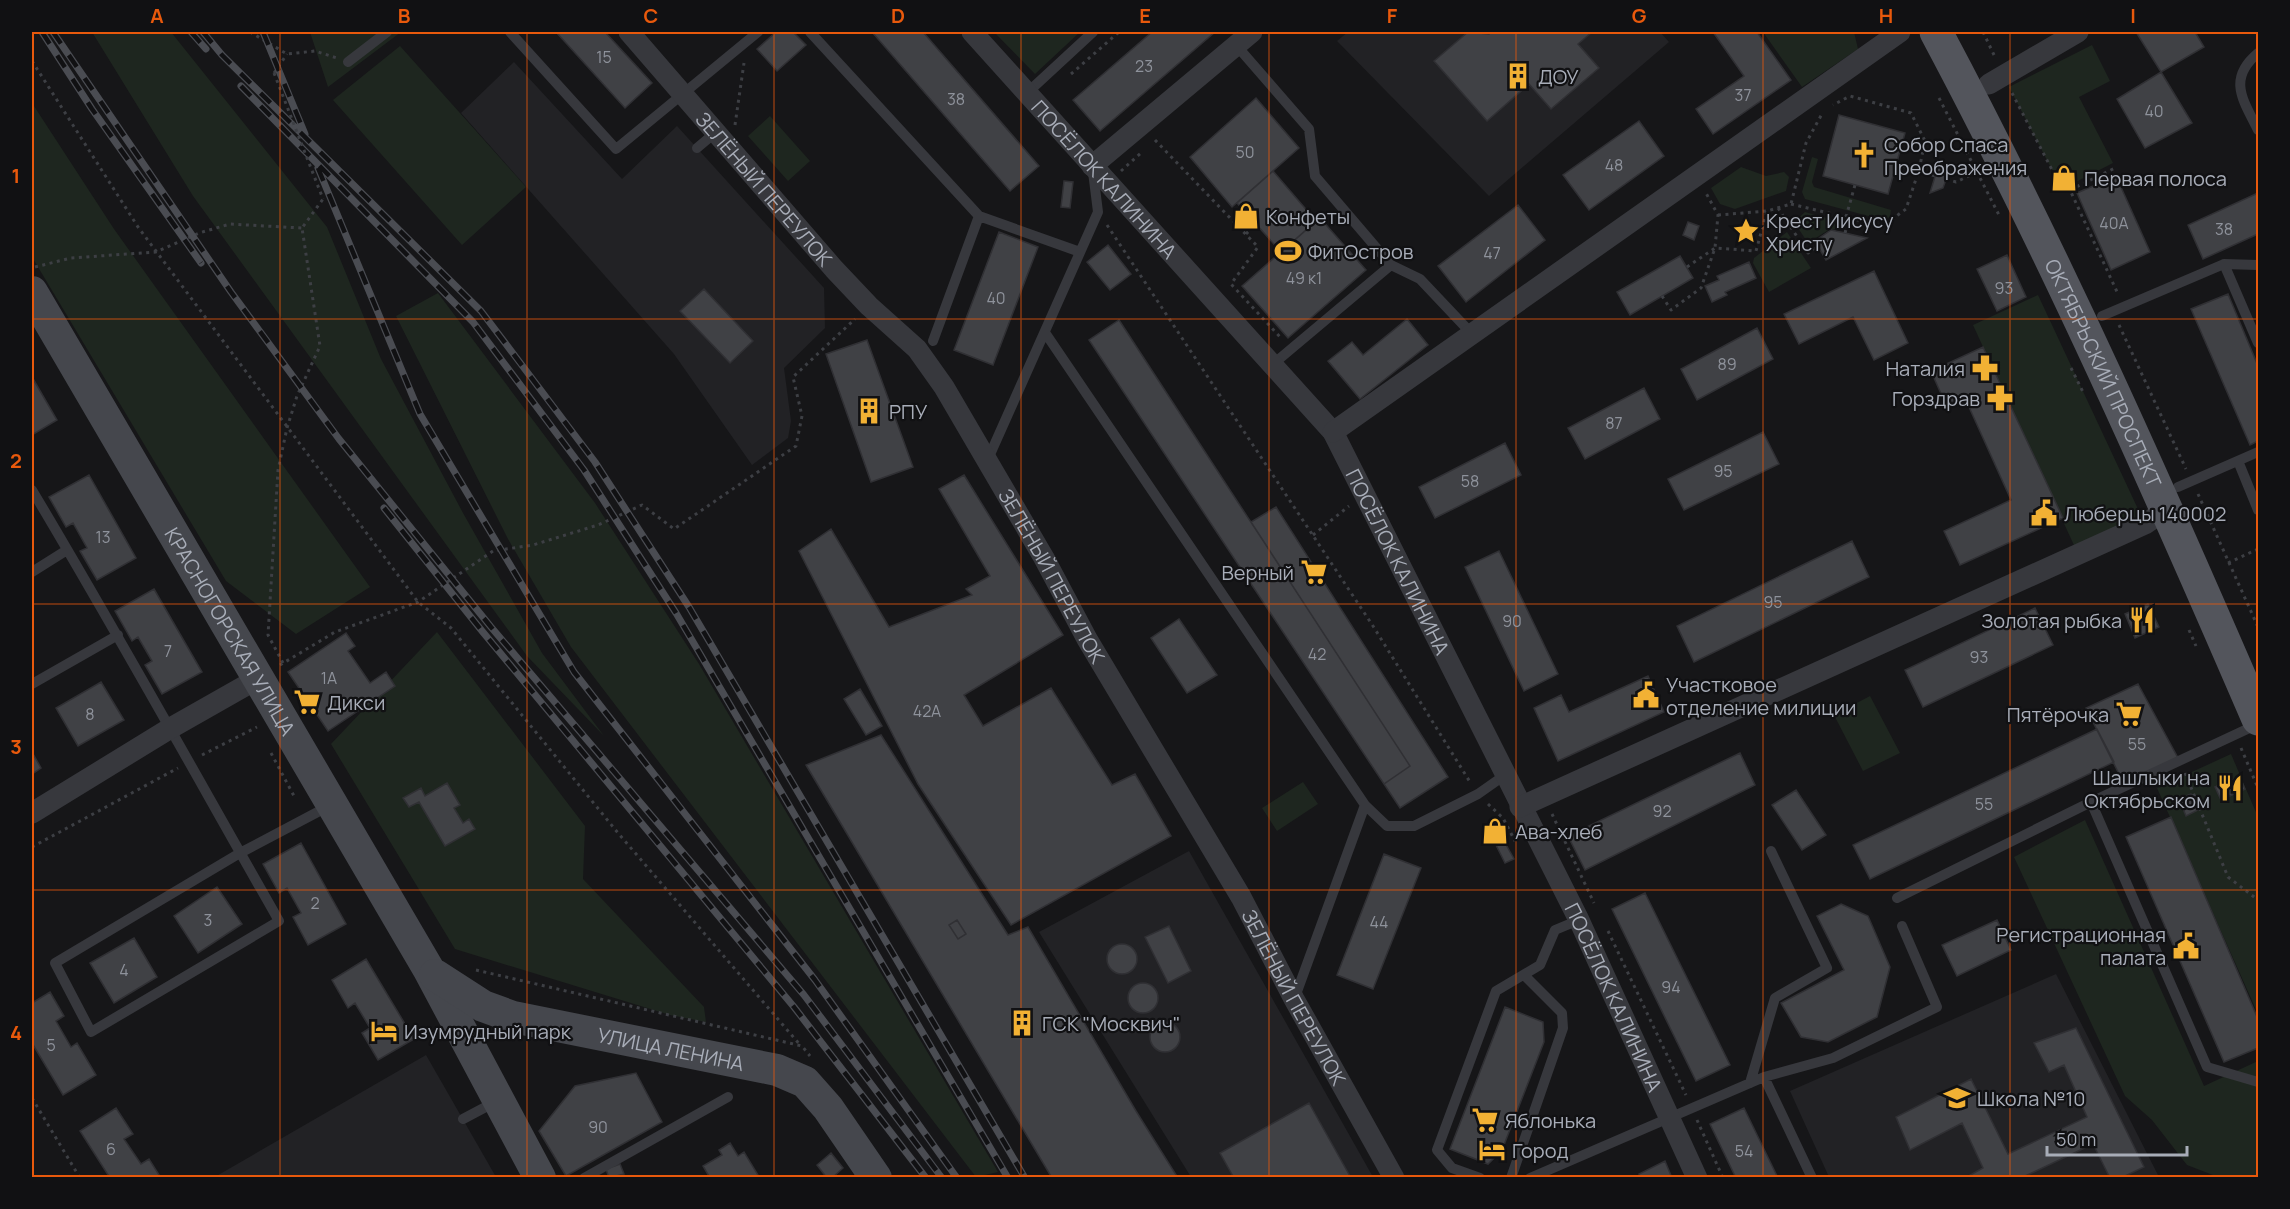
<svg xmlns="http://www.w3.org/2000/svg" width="2290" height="1209" font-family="Manrope,sans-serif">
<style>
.built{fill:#222225}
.green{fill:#1e261f}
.building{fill:#404145;stroke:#303034;stroke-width:1.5}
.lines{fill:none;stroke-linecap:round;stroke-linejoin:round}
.path{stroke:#3d3f44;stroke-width:3;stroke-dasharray:3 4.5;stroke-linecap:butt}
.lane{stroke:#37383d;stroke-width:10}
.street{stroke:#37383d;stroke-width:21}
.secondary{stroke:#45474d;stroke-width:32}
.primary{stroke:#53555c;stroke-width:33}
.rail-casing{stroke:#4a4c52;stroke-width:7}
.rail{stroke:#111113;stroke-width:4.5;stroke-dasharray:14;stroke-linecap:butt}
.path-bridge{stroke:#3d3f44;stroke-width:3;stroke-dasharray:3 4.5;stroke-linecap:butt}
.grid{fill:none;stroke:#e8590c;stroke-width:1.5;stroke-opacity:0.55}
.labels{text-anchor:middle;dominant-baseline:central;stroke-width:4.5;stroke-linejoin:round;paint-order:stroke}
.number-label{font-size:16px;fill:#8e929b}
.poi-label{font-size:20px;fill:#a8adb8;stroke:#111113;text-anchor:start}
.street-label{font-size:20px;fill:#a8adb8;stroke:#111113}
.neatline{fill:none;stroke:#e8590c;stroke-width:2}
.grid-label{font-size:20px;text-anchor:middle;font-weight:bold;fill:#e8590c}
</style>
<rect width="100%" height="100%" fill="#161618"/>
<path class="built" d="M1348 32H1660L1669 42 1489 196 1337 41Z
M514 62 622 179 677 126 824 288 825 328 784 368 791 421 788 438 752 465 674 354 461 113Z
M1189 851 1373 1177H1191L1039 932Z
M2056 974 2159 1177H1829L1790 1091Z
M426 1055 496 1177 213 1178Z"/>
<path class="green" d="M92 32H171L327 227 381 359 463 513 542 653 604 736 527 656 193 196Z
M310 32H401L328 87Z
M994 32H1080L1035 74Z
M1763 32H1854L1858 49 1802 87Z
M2092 45 2110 81 2079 97 2113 163 2062 189 2009 87Z
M400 46 526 187 462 245 333 100Z
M32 103 114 229 370 587 296 634 226 581 32 257Z
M770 116 810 161 788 181 748 136Z
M1812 157 1818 159 1812 182 1814 187 1891 210 1890 217 1883 220 1805 199 1802 192Z
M1741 167 1766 176 1784 172 1789 177 1786 191 1735 209 1720 204 1711 188Z
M1805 212 1844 223 1842 230 1830 229 1808 243 1794 222Z
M1787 232 1811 268 1769 292 1753 263 1754 258Z
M438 293 595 503 699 664 998 1172 976 1177 571 647 508 539 396 316Z
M2038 295 2145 524 2078 554 1973 325Z
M437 632 585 826 583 879 704 1007 706 1022 670 1015 455 949 331 744Z
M1870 696 1900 753 1863 771 1834 715Z
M2231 754 2258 817V1014L2157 788Z
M1303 782 1318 804 1277 831 1262 808Z
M2085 820 2204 1086 2258 1061V1177H2218L2187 1165 2152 1120 2125 1096 2014 857Z"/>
<path class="building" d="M556 32H605L652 83 625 108Z
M776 32H793L806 45 777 71 757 49Z
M872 32H923L1039 166 1010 191Z
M1152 32H1215L1100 131 1073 100Z
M1468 32 1489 34 1491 32H1592L1578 44 1599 68 1551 109 1529 84 1487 121 1434 61Z
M1713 32H1757L1791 80 1713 134 1696 109 1744 76Z
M2136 32H2195L2204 47 2161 72Z
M2161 72 2192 123 2145 148 2117 99Z
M1256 98 1299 148 1232 207 1190 157Z
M1839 115 1905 133 1888 194 1823 176Z
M1639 121 1664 156 1589 210 1563 175Z
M1940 160 1949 171 1943 188 1930 193Z
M1273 171 1316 221 1281 252 1237 203Z
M2116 176 2150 252 2111 270 2077 193Z
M1064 181 1073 182 1070 208 1061 207Z
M2258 193V234L2203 259 2188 225Z
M1518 205 1545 240 1466 302 1438 266Z
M1320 218 1366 270 1288 338 1242 286Z
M1688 222 1699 226 1694 240 1683 235Z
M1831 230 1845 233 1867 238 1826 260 1815 241Z
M999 232 1038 247 993 365 954 350Z
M1108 245 1131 274 1110 290 1087 262Z
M2007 255 2026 297 1997 311 1977 269Z
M1680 256 1693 278 1630 315 1617 292Z
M1749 262 1756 278 1725 292 1727 295 1712 302 1705 286 1719 280 1717 276Z
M1874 271 1908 343 1874 360 1853 317 1799 344 1784 314Z
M704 289 753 341 730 363 680 311Z
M2228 294 2258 366V441L2250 445 2191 309Z
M1407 319 1428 345 1360 399 1328 361 1352 342 1363 355Z
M1119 320 1410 766 1384 784 1089 340Z
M1757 328 1773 359 1697 400 1681 369Z
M867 340 913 467 871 482 826 354Z
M1983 347 2063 518 1960 565 1944 531 2011 500 1964 396 1946 405 1931 371Z
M32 377 57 420 32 435Z
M1644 388 1660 419 1585 459 1568 428Z
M1763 432 1779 464 1684 510 1668 479Z
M1505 443 1521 475 1435 518 1419 487Z
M89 475 136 558 97 580 80 551 87 548 73 523 66 527 49 497Z
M964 475 1063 635 964 695 983 726 1051 688 1112 785 1135 774 1171 836 1011 925 918 784 799 551 831 529 889 627 972 595 966 589 990 576 939 489Z
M1276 507 1448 777 1400 808 1384 784 1410 766 1251 522Z
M1852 541 1869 577 1694 662 1677 626Z
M1499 551 1558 674 1524 691 1465 567Z
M154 589 202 672 162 694 145 665 152 661 138 637 132 641 115 611Z
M2148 604 2159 627 2135 638 2125 614Z
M2035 608 2053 645 1923 707 1905 670Z
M1179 619 1217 675 1187 693 1151 638Z
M346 633 355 646 348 651 370 683 386 672 395 686 328 731 288 672Z
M1648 676 1664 712 1558 761 1534 708 1561 695 1569 712Z
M101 682 124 720 78 746 56 708Z
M2138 684 2178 758 2124 784 2086 708Z
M860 689 882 726 866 735 844 699Z
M2097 729 2114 762 1870 879 1853 845Z
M881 735 1008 935 1028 927 1136 1111 1178 1178H1052L806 765Z
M32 752 41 768 32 774Z
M1740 753 1755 785 1585 870 1568 836Z
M2240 777 2245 789 2221 800 2215 787Z
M447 783 460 805 454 808 463 823 469 819 475 829 445 846 419 802 409 807 403 798 421 788 425 796Z
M1796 790 1826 835 1802 850 1772 805Z
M2191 794 2198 810 2186 816 2179 799Z
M2171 817 2258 1019V1048L2224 1062 2126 837Z
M1495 822 1503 837 1495 841 1487 826Z
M1504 841 1514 859 1505 863 1496 845Z
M301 843 346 924 308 945 293 917 301 913 287 888 279 893 263 864Z
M1384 854 1421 868 1373 989 1337 975Z
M217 887 242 924 198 953 174 916Z
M1645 893 1730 1065 1696 1081 1612 909Z
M1841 904 1868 916 1890 967 1877 1017 1828 1042 1801 1037 1781 1003 1844 970 1817 916Z
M957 920 966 934 958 939 949 925Z
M1997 920 2011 950 1957 976 1942 945Z
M1169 926 1191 971 1168 983 1145 937Z
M134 938 157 977 114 1003 90 963Z
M1107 959a15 15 0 1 1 30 0a15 15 0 1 1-30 0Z
M366 959 414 1039 378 1060 362 1033 370 1028 355 1003 348 1008 332 980Z
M1128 998a15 15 0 1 1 30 0a15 15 0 1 1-30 0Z
M50 992 64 1016 56 1021 71 1047 77 1043 96 1075 63 1095 32 1043V1003Z
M1505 1007 1543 1022 1544 1042 1502 1150 1488 1164 1450 1149Z
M1150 1037a15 15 0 1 1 30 0a15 15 0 1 1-30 0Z
M2076 1028 2144 1167 2121 1178H2110L2093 1144 2021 1178H1965L1983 1168 1962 1123 1910 1150 1896 1117 1971 1079 2008 1154 2087 1117 2064 1065 2049 1072 2034 1043Z
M636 1073 662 1122 566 1176 539 1131 575 1086Z
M1309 1103 1351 1178H1234L1220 1153Z
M116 1108 133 1134 124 1139 141 1164 149 1159 161 1178H110L80 1131Z
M1744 1108 1778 1178H1736L1710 1124Z
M730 1143 738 1156 744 1152 758 1175 754 1178H710L703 1166 722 1155 719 1150Z
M831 1153 843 1168 832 1178H827L817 1165Z
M1665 1161 1672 1178H1641L1639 1174Z
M620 1164 624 1174 609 1178 606 1169Z"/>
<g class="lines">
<path class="path" d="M250 32 287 54 315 51 337 58
M1983 32 1995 57
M32 61 138 227 418 602 451 628 618 833 801 1046
M274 73 287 54
M1071 74 1119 32
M2012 93 2062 189 2070 190 2118 294
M1939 98 1999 215
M735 125 744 63
M1155 140 1258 247 1231 284 1281 338
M1896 164 1935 176
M1121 171 1141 153
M1946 179 1956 182 1977 172
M2070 190 2115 168
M1791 204 1883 226 1906 209 1919 170 1925 141 1911 113 1850 96 1833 105
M1778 208 1808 253 1818 246
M1718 215 1767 211 1791 204 1806 143 1823 112
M1846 217 1855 185
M1107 225 1373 626 1470 782
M1845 233 1849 218
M1246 234 1255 225
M35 267 71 258 156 252 199 233 230 224 302 228
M1687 267 1715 248 1756 251 1767 211
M1662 296 1671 310 1701 288 1715 248 1718 215 1706 193
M2119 325 2186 469
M2071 368 2084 394
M2198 494 2258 627
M1313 535 1349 506
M2228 563 2258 549
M2189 630 2196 646
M283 663 268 635 278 470 287 428 297 396 320 346 302 228 323 199
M280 665 335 632 418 602 493 551 533 545 598 525 642 505 674 529 796 446 802 416 793 377 855 319
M2241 748 2258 788
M271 753 294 796
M202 755 257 727
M2185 773 2228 877 2258 900
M1488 804 1503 818 1515 841
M1552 814 1594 903
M32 847 178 768
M1608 931 1686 1095
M476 970 802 1046 810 1056
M32 1098 80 1178
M1697 1120 1723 1178"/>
<path class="lane" d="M510 32 616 149 758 32
M810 32 979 216 1080 252
M1236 45 1309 129 1315 176 1391 265 1272 365
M2258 53C2227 79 2243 100 2258 130
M348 62 387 32
M1027 93 1093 32
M697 148 716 132
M2224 264 2258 265
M1391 265 1420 279 1472 334
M2102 316 2224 264 2258 343
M1046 334 1365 805 1387 826H1414L1478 794 1505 775
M933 341 979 216
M988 459 1098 212 1093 172
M2238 461 2258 510
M2178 487 2258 452
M32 490C117 632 197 777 279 921L91 1032 55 963 240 853 329 806
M32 572 67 550
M32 684 118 635
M2258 724 2091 802 2207 1067 2258 1082
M1897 898 2091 802
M1295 997 1365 805
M1764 1077 1833 1058 1937 1007 1902 926
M1750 1083 1775 998 1827 968 1771 851
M463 1119 497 1101
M584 1178 728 1097
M1480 1178 1452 1168 1437 1150 1496 991 1540 965 1555 930 1579 920
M1511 1178 1563 1028 1562 1013 1524 975
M1530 1178 1764 1077 1812 1178"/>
<g class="street">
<path id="s1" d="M629 32 834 269 869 306 917 349 944 387 1044 558 1087 639 1241 897 1294 999 1394 1178"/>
<path id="s2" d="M972 32 1333 432 1579 920 1697 1178"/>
<path d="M1989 84 2078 32"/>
<path d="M1092 166 1252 32"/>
<path d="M1333 432 1900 32"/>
<path d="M1520 807 2145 524 2167 509"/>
<path d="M32 813 169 729 259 678"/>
</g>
<g class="secondary">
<path id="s3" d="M32 292 429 970 540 1178"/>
<path id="s4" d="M435 975 483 1006 513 1017 777 1070 805 1082 828 1108 876 1178"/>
</g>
<path class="primary" id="s5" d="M1936 32C2055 255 2158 487 2258 719"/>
<g class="rail-casing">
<path id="rail" d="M42 32 92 109 201 263
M53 32 231 292 339 439 491 627 804 995 942 1178
M191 32 206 49
M203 32 222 55 481 311 595 462 689 607 1025 1178
M263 32 305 134
M241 86 473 322 584 470 676 613 1008 1178
M318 168 420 414 574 672 815 980 957 1178
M384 508 482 631 794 1007 926 1178"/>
</g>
<use href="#rail" class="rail"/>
<path class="path-bridge" d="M274 73 323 199"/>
</g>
<path class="grid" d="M280 32V1178M527 32V1178M774 32V1178M1021 32V1178M1269 32V1178M1516 32V1178M1763 32V1178M2010 32V1178M32 319H2258M32 604H2258M32 890H2258"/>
<defs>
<g id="building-bare" transform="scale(2.07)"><path d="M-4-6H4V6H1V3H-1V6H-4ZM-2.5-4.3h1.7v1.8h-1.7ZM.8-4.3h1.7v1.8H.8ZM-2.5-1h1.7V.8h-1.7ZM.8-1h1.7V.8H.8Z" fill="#f2b134" stroke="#111113" stroke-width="2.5" paint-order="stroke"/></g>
<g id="church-bare" transform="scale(2.07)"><path d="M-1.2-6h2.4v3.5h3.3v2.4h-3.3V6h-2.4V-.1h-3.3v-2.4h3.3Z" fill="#f2b134" stroke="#111113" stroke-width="2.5" paint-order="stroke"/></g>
<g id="shop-bare" transform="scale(2.07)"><path d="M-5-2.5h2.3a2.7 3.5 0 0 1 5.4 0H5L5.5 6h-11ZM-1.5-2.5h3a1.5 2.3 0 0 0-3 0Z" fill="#f2b134" stroke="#111113" stroke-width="2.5" paint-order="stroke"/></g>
<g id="sight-bare" transform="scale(2.07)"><path d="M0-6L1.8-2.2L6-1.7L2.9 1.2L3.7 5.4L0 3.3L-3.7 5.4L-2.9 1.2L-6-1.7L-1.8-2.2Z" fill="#f2b134" stroke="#111113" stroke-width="2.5" paint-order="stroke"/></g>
<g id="stadium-bare" transform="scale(2.07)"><path d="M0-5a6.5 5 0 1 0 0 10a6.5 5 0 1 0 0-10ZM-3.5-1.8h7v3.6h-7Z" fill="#f2b134" stroke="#111113" stroke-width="2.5" paint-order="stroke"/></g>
<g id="pharmacy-bare" transform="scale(2.07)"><path d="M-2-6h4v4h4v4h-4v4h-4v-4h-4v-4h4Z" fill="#f2b134" stroke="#111113" stroke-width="2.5" paint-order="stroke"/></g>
<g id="civic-bare" transform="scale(2.07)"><path d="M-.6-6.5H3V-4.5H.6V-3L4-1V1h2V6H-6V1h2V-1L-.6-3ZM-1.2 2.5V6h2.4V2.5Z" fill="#f2b134" stroke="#111113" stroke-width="2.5" paint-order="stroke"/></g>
<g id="supermarket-bare" transform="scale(2.07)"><path d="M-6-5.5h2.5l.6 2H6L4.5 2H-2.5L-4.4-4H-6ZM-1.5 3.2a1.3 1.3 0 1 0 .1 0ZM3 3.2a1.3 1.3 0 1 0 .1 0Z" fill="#f2b134" stroke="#111113" stroke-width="2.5" paint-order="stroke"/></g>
<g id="restaurant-bare" transform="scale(2.07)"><path d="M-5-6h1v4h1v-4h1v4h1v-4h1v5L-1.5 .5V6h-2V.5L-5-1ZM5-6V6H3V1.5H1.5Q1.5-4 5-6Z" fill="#f2b134" stroke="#111113" stroke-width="2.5" paint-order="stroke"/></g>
<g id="hotel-bare" transform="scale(2.07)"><path d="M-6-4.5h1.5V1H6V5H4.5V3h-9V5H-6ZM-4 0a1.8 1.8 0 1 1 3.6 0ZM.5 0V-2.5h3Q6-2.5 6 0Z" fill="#f2b134" stroke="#111113" stroke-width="2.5" paint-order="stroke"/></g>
<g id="school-bare" transform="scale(2.07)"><path d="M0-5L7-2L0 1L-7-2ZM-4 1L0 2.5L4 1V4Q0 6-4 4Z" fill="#f2b134" stroke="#111113" stroke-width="2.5" paint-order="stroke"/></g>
</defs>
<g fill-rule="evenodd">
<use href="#building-bare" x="1518" y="76"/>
<use href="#church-bare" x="1864" y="155"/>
<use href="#shop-bare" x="2064" y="178"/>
<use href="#shop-bare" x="1246" y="216"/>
<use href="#sight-bare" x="1746" y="231"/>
<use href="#stadium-bare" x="1288" y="251"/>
<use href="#pharmacy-bare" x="1985" y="368"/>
<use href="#pharmacy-bare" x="2000" y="398"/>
<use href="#building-bare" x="869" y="411"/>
<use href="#civic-bare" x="2044" y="513"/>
<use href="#supermarket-bare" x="1314" y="572"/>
<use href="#restaurant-bare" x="2142" y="620"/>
<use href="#civic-bare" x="1646" y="695"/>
<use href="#supermarket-bare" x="307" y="702"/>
<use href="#supermarket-bare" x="2129" y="714"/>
<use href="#restaurant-bare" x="2230" y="788"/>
<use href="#shop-bare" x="1495" y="831"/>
<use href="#civic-bare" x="2186" y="946"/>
<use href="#building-bare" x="1022" y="1023"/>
<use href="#hotel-bare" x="384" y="1031"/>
<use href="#school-bare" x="1957" y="1098"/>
<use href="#supermarket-bare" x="1485" y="1120"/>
<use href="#hotel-bare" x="1492" y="1150"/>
</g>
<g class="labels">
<g class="number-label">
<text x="604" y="57">15</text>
<text x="1144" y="66">23</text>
<text x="1743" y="95">37</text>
<text x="956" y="99">38</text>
<text x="2154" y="111">40</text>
<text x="1245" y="152">50</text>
<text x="1614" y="165">48</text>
<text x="2114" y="223">40А</text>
<text x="2224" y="229">38</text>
<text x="1492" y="253">47</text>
<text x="1304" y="278">49 к1</text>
<text x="2004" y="288">93</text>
<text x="996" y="298">40</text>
<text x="1727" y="364">89</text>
<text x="1614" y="423">87</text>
<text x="1723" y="471">95</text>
<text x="1470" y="481">58</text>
<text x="103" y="537">13</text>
<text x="1773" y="602">95</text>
<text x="1512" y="621">90</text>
<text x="168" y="651">7</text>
<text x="1317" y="654">42</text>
<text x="1979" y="657">93</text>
<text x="329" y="678">1А</text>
<text x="927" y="711">42А</text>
<text x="90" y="714">8</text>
<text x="2137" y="744">55</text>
<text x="1984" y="804">55</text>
<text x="1662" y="811">92</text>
<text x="315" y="903">2</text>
<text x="208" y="920">3</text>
<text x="1379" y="922">44</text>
<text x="124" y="970">4</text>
<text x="1671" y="987">94</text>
<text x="51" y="1045">5</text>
<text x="598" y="1127">90</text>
<text x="111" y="1149">6</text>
<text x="1744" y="1151">54</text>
</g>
<g class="poi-label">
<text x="1538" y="76">ДОУ</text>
<text x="1884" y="144">Собор Спаса<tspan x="1884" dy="23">Преображения</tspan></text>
<text x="2084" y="178">Первая полоса</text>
<text x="1266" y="216">Конфеты</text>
<text x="1766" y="220">Крест Иисусу<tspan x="1766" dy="23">Христу</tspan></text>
<text x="1308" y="251">ФитОстров</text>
<text x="1965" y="368" text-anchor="end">Наталия</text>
<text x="1980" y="398" text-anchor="end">Горздрав</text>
<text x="889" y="411">РПУ</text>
<text x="2064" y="513">Люберцы 140002</text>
<text x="1294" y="572" text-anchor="end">Верный</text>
<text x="2122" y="620" text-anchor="end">Золотая рыбка</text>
<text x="1666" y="684">Участковое<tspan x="1666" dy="23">отделение милиции</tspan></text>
<text x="327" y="702">Дикси</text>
<text x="2109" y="714" text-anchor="end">Пятёрочка</text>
<text x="2210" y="777" text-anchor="end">Шашлыки на<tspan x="2210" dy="23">Октябрьском</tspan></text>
<text x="1515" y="831">Ава-хлеб</text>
<text x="2166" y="934" text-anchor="end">Регистрационная<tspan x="2166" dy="23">палата</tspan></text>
<text x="1042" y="1023">ГСК "Москвич"</text>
<text x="404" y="1031">Изумрудный парк</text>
<text x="1977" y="1098">Школа №10</text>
<text x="1505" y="1120">Яблонька</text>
<text x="1512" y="1150">Город</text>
</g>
<g class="street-label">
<text stroke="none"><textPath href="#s2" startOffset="198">ПОСЁЛОК КАЛИНИНА</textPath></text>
<text stroke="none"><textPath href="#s1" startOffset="207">ЗЕЛЁНЫЙ ПЕРЕУЛОК</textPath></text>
<text stroke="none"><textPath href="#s5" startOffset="380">ОКТЯБРЬСКИЙ ПРОСПЕКТ</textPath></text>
<text stroke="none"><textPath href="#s2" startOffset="684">ПОСЁЛОК КАЛИНИНА</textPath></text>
<text stroke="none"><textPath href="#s1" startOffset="693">ЗЕЛЁНЫЙ ПЕРЕУЛОК</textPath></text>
<text stroke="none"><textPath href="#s3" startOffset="393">КРАСНОГОРСКАЯ УЛИЦА</textPath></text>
<text stroke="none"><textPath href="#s1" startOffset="1179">ЗЕЛЁНЫЙ ПЕРЕУЛОК</textPath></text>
<text stroke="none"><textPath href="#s2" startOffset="1170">ПОСЁЛОК КАЛИНИНА</textPath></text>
<text stroke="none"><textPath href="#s4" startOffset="250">УЛИЦА ЛЕНИНА</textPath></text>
</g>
</g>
<rect width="2290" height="1209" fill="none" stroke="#111113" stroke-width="66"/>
<path d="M2047 1146v9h140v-9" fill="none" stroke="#a8adb8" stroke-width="3"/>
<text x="2056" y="1146" font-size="18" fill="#a8adb8" stroke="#111113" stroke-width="4.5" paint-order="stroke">50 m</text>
<rect x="33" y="33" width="2224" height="1143" class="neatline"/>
<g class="grid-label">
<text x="157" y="23">A</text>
<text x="404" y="23">B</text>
<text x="651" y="23">C</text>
<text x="898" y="23">D</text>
<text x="1145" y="23">E</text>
<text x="1392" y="23">F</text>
<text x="1639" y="23">G</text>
<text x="1886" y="23">H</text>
<text x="2133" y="23">I</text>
<text x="16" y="183">1</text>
<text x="16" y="468">2</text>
<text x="16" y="754">3</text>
<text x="16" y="1040">4</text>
</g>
</svg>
